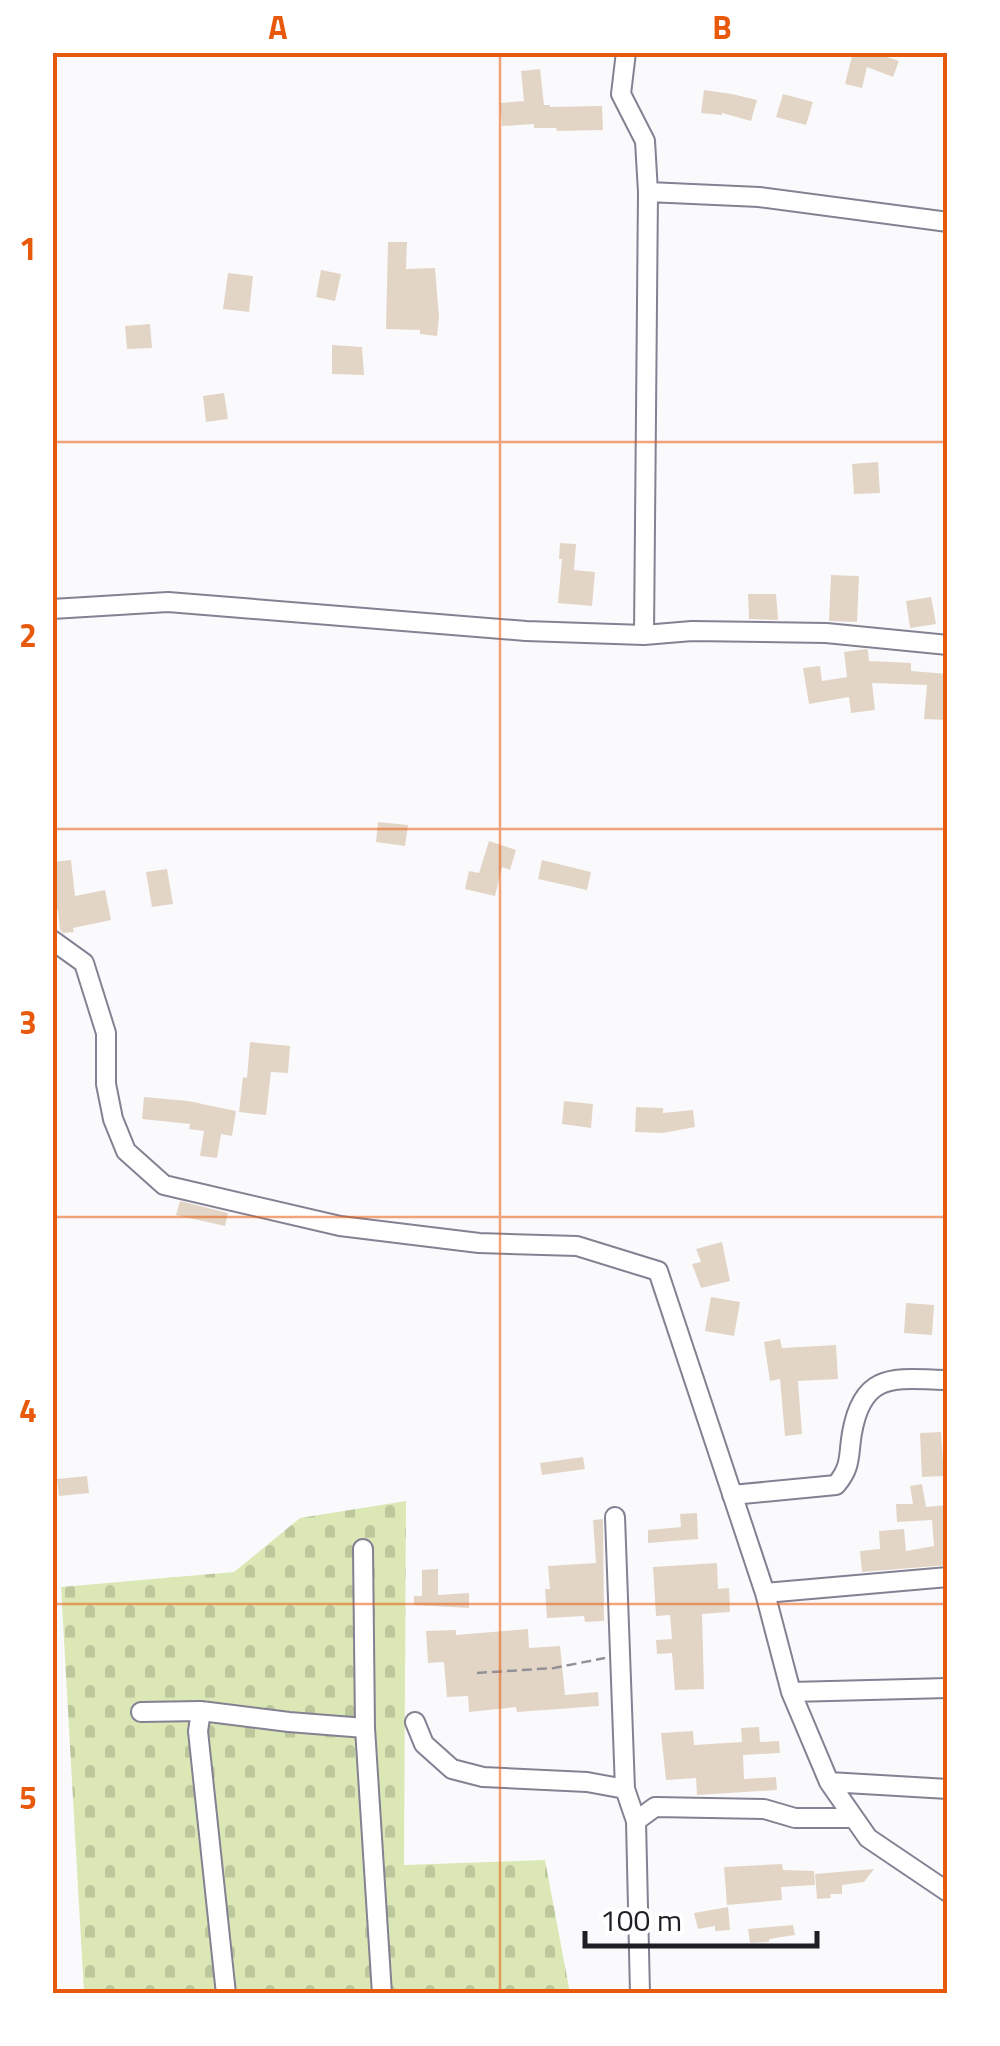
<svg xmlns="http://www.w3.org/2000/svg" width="1000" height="2046" font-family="'Titillium Web',sans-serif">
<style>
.cemetery{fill:url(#cemetery-stones)}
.building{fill:#e3d5c6}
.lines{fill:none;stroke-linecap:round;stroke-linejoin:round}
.minor-casing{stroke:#838192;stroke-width:22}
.path{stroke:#929296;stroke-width:2.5;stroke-dasharray:10 5;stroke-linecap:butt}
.minor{stroke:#fff;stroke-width:18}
.grid{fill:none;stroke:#e8590c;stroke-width:2.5;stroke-opacity:0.55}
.neatline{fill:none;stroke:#e8590c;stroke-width:4}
.grid-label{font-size:32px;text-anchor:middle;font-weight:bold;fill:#e8590c}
</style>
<defs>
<pattern id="cemetery-stones" width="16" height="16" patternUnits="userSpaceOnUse" patternTransform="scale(2.5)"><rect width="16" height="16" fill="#dbe8b5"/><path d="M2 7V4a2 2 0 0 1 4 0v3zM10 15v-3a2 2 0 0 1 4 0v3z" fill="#bcc79c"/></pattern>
</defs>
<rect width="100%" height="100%" fill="#fafafd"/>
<path class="cemetery" d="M406 1501 404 1865 545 1860 570 1993H84L61 1587 234 1572 300 1518Z"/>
<path class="building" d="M853 52H872L899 61 893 77 867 67 862 88 845 84Z
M540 69 544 105H550V107L602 106 603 130 557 131 556 128H534V124L502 126 500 103 524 101 521 71Z
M704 90 732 94 757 100 751 121 722 113V115L701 113Z
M783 94 813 102 806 125 776 117Z
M388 242H407L406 269 435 268 439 317 437 336 420 334V330L386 329Z
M321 270 341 274 335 301 316 297Z
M228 273 253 276 249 312 223 309Z
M150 324 152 348 127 349 125 326Z
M332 345 362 347 364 375 332 374Z
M224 393 228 419 206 422 203 396Z
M878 462 880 493 854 494 852 464Z
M560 543 576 544 574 570 595 572 592 606 558 603 562 559H559Z
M831 575 859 576 857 622 829 621Z
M748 594H776L778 620 749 619Z
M931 597 936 624 910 628 906 601Z
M866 649 868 650 869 661 911 663V671L948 674V720L924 719 927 685 872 683 875 710 851 713 849 697 809 704 803 668 820 666 822 681 847 677 844 652Z
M378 822 408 825 405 846 376 842Z
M489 841 516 850 510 870 502 867 495 896 465 889 469 871 479 873Z
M71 860 75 896 105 890 111 920 73 928 74 932 63 933 60 930 58 910H52V862Z
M542 860 591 872 587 890 538 879Z
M167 869 173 904 152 907 146 872Z
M250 1042 290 1046 288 1073 271 1072 266 1115 239 1112 243 1077 247 1078Z
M144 1097 188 1101 236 1111 232 1136 221 1134 217 1158 200 1156 204 1131 189 1129 190 1124 142 1119Z
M564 1101 593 1104 591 1128 562 1124Z
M636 1107 663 1108V1113L693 1110 695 1127 663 1133 635 1132Z
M180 1201 228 1213 225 1226 176 1215Z
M722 1242 730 1281 701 1288 692 1264 701 1262 696 1249Z
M711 1297 740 1302 734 1336 705 1331Z
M906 1303 934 1305 932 1335 904 1333Z
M780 1339 782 1348 836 1345 838 1379 798 1381 802 1434 785 1436 780 1379 770 1381 764 1342Z
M941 1432 944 1476 922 1477 920 1433Z
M583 1457 585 1469 542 1475 540 1463Z
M87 1476 89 1493 59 1496 57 1479Z
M922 1484 926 1507 947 1505 948 1565 862 1572 860 1551 880 1549 879 1531 904 1529 906 1551 934 1546 932 1520 897 1522 896 1504H913L910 1486Z
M697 1513 698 1539 648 1543V1530L681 1527 680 1514Z
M603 1519 604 1621 585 1622 584 1616 547 1618 545 1589H550L548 1566 596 1563 593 1520Z
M717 1563 718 1589 729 1588 730 1612 702 1614 704 1689 675 1690 672 1653 657 1654 656 1640 672 1639 670 1615 656 1616 653 1567Z
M438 1569V1595L469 1593V1608L414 1605V1596H422V1570Z
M528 1629 529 1648 560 1646 565 1695 598 1692 599 1706 517 1712 516 1707 469 1712 468 1696 447 1697 444 1662 428 1663 426 1631 456 1630V1635Z
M759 1727 760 1742 779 1741 780 1753 743 1755 744 1779 776 1777 777 1790 697 1795 696 1778 666 1780 661 1733 693 1731 694 1745 742 1742 741 1728Z
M782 1864 783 1870 814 1871 815 1885 781 1887 782 1900 727 1905 724 1867Z
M874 1869 864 1882 842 1885V1894H830L831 1898 817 1899 815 1874Z
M728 1907 730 1930 715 1931V1926L698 1929 694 1913Z
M793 1925 795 1935 769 1939V1942L750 1943 748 1929Z"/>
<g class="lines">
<g class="minor-casing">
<path id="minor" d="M626 52 621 94 645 141 648 192 644 635
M648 192 759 197 948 222
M52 609 168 602 526 631 644 635 692 631 826 633 948 645
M52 940 84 963 106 1033V1084L113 1119 126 1151 164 1185 340 1226 479 1243 577 1246 658 1271 765 1593 791 1692 829 1782 868 1838 948 1892
M732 1495 836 1485C852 1466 848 1456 852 1433 863 1370 896 1379 948 1380
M615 1517 625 1789 636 1821 640 1994
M363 1549 365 1728 382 1994
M765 1593 948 1577
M791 1692 948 1688
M201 1711 198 1731 226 1994
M141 1712 201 1711 289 1722 365 1728
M415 1722 424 1744 452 1769 483 1777 587 1782 625 1789
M829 1782 948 1789
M636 1821 655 1807 764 1809 795 1818H854"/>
</g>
<path class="path" d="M477 1673 554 1668 605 1658"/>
<use href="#minor" class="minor"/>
</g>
<path class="grid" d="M500 52V1994M52 442H948M52 829H948M52 1217H948M52 1604H948"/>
<rect width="1000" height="2046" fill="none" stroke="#ffffff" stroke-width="110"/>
<path d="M585 1931v15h232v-15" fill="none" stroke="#1f1e25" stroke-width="5"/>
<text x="600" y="1931" font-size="30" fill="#1f1e25" stroke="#ffffff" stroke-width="8" paint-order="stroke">100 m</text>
<rect x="55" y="55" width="890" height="1936" class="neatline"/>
<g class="grid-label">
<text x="278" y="39">A</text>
<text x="722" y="39">B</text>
<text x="28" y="260">1</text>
<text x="28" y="647">2</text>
<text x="28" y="1034">3</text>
<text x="28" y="1422">4</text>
<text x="28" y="1809">5</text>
</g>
</svg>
